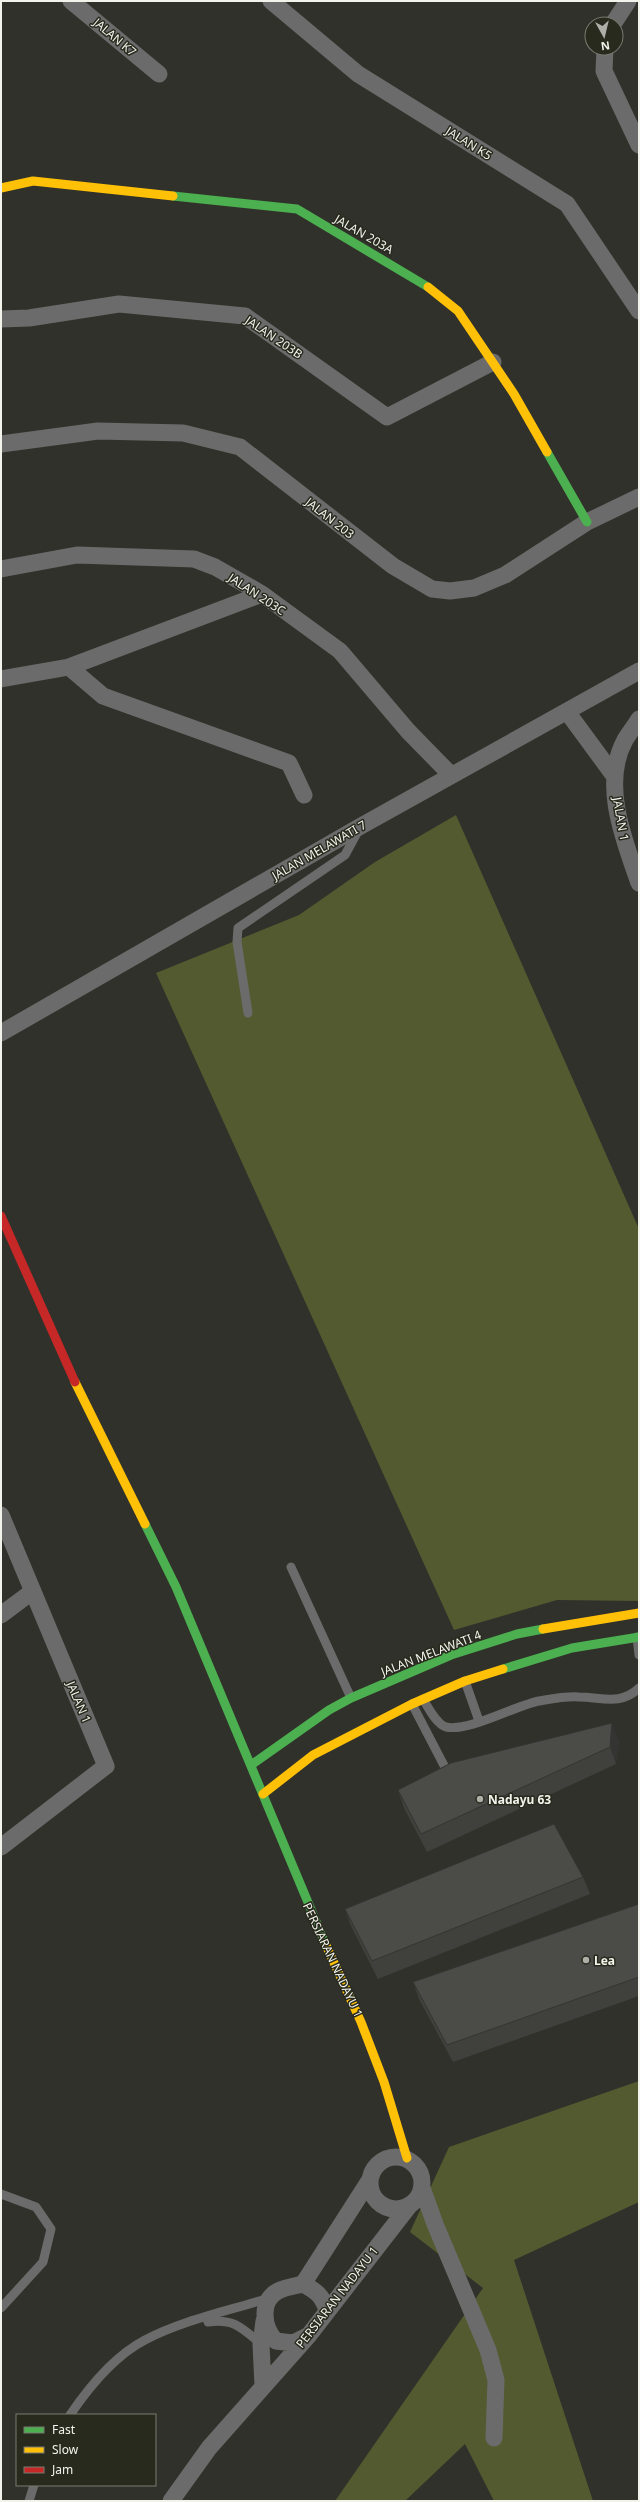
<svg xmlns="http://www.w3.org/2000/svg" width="640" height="2502" font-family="'Noto Sans',sans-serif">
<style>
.forest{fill:#535a30}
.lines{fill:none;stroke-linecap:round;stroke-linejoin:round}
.lane{stroke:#6c6b6b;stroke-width:9}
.street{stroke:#6c6b6b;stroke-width:17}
.fast{stroke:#4caf50;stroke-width:9}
.slow{stroke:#ffc107;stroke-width:9}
.jam{stroke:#c62828;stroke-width:9}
.wall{fill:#40413d}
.shaded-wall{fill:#343532}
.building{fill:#4b4c47;stroke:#343532}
.poi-dot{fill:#aeb0a8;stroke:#282a1e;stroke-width:1.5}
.labels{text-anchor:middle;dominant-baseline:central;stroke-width:3;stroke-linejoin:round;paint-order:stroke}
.street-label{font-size:12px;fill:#f2f4ec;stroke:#282a1e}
.poi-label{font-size:12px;font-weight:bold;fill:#f2f4ec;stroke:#282a1e;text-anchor:start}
</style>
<rect width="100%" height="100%" fill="#30312a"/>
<path class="forest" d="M456 815 639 1229V1601L557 1600 454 1630 156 973 299 915 375 862Z
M639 2081V2202L514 2260 593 2501H494L465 2444 405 2501H335L483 2288 410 2232 449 2147Z"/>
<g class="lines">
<path class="lane" d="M248 1013 237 942 238 928 345 855 358 831
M291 1567 351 1698
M637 1637 639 1655
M465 1681 479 1721
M423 1699C428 1707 436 1724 446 1727 469 1732 514 1706 539 1701 551 1699 566 1696 579 1697 602 1697 620 1706 639 1688
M412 1704 450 1777
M1 2194 36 2207 51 2229 43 2262 1 2308
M208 2322C234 2318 242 2328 261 2344
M70 2415C89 2387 114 2356 145 2340 183 2320 228 2311 269 2298
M29 2501 34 2485"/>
<path class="street" d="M71 1 159 74
M271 1 358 74 567 204 639 311
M613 24 628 1
M605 48 604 71 639 145
M1 319 29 318 119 304 245 316 387 417 493 362
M1 444 98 431 183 433 240 447 393 566 432 589 450 591 474 588 505 575 587 522 639 497
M1 569 77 555 194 559 215 567 262 594 340 651 408 731 451 775
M69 667 103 696 289 763 304 795
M1 679 69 667 262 594
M568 713 615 777
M639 719C635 726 629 733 625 740 601 784 624 840 639 883
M1 1033 361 826 639 671
M1 1515 106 1766 1 1847
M1 1615 33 1591
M370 2183a26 26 0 1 1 52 0a26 26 0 1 1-52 0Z
M422 2188 435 2224 488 2350 496 2380 494 2438
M303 2284C316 2291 322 2295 327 2310
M307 2336 293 2343 276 2341C263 2328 259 2301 278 2291 286 2287 295 2286 303 2284L369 2181
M263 2386 261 2344 264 2321
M171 2501 209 2448 309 2335 409 2206"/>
<path class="fast" d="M173 196 297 209 428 287
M547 452 587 522
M145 1524 176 1587 325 1943
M503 1669 572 1648 639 1637
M251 1765 329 1710 351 1698 451 1655 517 1634 543 1629"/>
<path class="slow" d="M1 188 33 181 173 196
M428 287 458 311 514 394 547 452
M75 1382 145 1524
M543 1629 639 1613
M263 1794 313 1755 412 1704 465 1681 503 1669
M325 1943 361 2022 384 2082 407 2158"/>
<path class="jam" d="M1 1216 75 1382"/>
</g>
<path class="wall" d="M619 1740 616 1764 427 1852 404 1808 398 1790Z
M583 1877 590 1894 378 1979 351 1926 345 1909Z
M639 1904V1996L453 2062 419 1999 413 1982Z"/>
<path class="shaded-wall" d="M612 1723 619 1740 616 1764 610 1747Z"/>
<path class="building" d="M612 1723 610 1747 421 1834 398 1790 451 1763Z
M554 1824 583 1877 372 1961 345 1909Z
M639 1904V1977L447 2045 413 1982Z"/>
<g class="poi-dot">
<circle cx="480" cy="1799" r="4"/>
<circle cx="586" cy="1960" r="4"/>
</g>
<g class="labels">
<g class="street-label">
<text transform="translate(115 37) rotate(40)">JALAN K7</text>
<text transform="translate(469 143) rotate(32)">JALAN K5</text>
<text transform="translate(364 234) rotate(30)">JALAN 203A</text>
<text transform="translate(274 337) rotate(34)">JALAN 203B</text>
<text transform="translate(330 518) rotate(38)">JALAN 203</text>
<text transform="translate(257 594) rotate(33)">JALAN 203C</text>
<text transform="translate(621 819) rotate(80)">JALAN 1</text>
<text transform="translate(319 850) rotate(-30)">JALAN MELAWATI 7</text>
<text transform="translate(431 1653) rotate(-21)">JALAN MELAWATI 4</text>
<text transform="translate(79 1702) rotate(67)">JALAN 1</text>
<text transform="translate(333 1960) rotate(65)">PERSIARAN NADAYU 1</text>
<text transform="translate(337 2297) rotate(-52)">PERSIARAN NADAYU 1</text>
</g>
<g class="poi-label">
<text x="488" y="1799">Nadayu 63</text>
<text x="594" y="1960">Lea</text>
</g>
</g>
<rect width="640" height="2502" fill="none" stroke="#f2f4ec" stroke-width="4"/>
<rect x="16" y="2414" width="140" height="72" fill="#282a1e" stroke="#797b70"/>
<rect x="24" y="2427" width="20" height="6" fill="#4caf50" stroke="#797b70"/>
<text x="52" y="2434" font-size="12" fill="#f2f4ec">Fast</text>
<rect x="24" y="2447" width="20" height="6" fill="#ffc107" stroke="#797b70"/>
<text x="52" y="2454" font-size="12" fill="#f2f4ec">Slow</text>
<rect x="24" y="2467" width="20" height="6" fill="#c62828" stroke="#797b70"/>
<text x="52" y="2474" font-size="12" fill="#f2f4ec">Jam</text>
<g transform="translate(604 36) rotate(172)"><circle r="19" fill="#282a1e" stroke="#797b70"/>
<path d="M0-3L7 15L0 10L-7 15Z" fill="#aeb0a8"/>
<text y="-6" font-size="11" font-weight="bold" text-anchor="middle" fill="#f2f4ec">N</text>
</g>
</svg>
